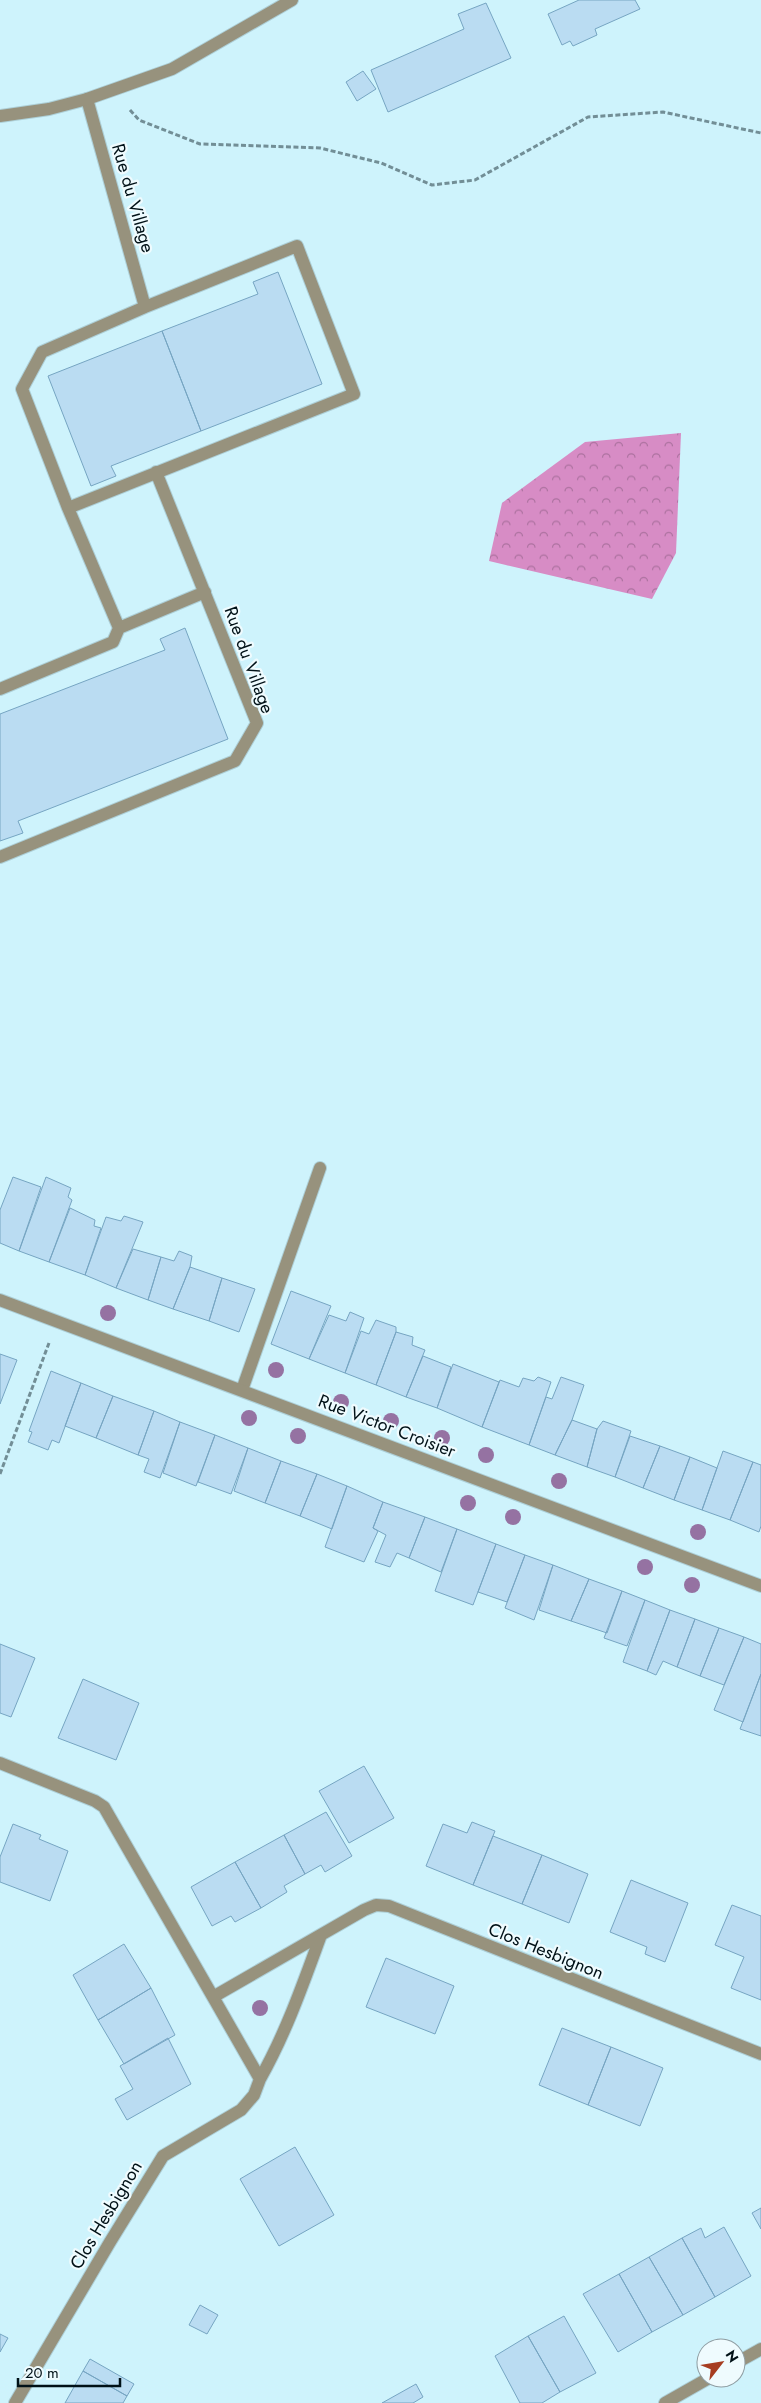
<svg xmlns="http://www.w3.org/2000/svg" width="761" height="2403" font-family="Jost,sans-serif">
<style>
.forest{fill:url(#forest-crowns)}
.building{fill:#badcf2;stroke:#76a5c2}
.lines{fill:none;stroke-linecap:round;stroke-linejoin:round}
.lane-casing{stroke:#adcfd7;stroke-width:14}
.street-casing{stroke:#adcfd7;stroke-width:14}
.path{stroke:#728e96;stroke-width:3;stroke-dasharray:5 2.5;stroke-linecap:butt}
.lane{stroke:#97927d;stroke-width:12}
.street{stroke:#97927d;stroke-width:12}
.tree{fill:#9572a2}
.labels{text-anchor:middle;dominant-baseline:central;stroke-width:4.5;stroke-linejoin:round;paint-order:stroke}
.street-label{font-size:18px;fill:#001117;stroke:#effbfe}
</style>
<defs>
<pattern id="forest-crowns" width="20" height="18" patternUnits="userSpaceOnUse" patternTransform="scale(1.25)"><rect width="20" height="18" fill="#d78cc5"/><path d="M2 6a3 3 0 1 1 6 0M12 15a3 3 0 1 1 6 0" fill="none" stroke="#ac719f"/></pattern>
</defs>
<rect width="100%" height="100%" fill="#cef3fc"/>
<path class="forest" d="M681 433 676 553 652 599 489 561 502 503 585 442Z"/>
<path class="building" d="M579 0H635L640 9 595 29 597 35 573 46 570 41 562 45 548 14Z
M486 3 511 58 388 112 371 70 464 29 458 14Z
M363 71 376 89 357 101 346 82Z
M278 272 322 384 201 431 162 331 258 294 253 282Z
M162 331 201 431 111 466 116 476 91 486 48 376Z
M185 628 228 739 18 821 23 833 0 841V714L165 650 160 639Z
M13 1177 41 1187 19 1251 0 1243V1210Z
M46 1177 71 1188 68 1197 72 1200 49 1262 19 1251Z
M70 1208 95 1220 94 1226 101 1228 85 1275 49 1262Z
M124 1216 143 1222 116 1288 85 1275 106 1217 121 1221Z
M133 1249 161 1257 148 1300 116 1288Z
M179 1251 192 1256 190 1267 173 1309 148 1300 161 1257 174 1261Z
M190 1267 222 1278 209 1321 173 1309Z
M222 1278 255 1289 239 1332 209 1321Z
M291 1291 331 1306 309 1359 271 1344Z
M350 1312 364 1318 345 1373 309 1359 329 1315 346 1321Z
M376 1320 396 1327V1332L376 1385 345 1373 361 1331 369 1334Z
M396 1332 413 1337 412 1345 425 1350 406 1397 376 1385Z
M0 1354 17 1360 0 1404Z
M423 1356 451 1367 437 1408 406 1397Z
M453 1364 499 1382 482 1427 437 1408Z
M51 1371 81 1383 59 1443 52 1440 48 1450 28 1442 32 1432 29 1431Z
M538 1377 551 1382 529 1445 482 1427 500 1380 519 1387 523 1378 534 1381Z
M561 1377 584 1385 572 1420 555 1455 529 1445 546 1397 552 1399Z
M81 1383 113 1396 96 1438 65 1426Z
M113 1396 154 1411 138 1455 96 1438Z
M154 1411 180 1422 160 1478 144 1472 149 1459 138 1455Z
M572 1420 597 1429 587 1467 555 1455Z
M603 1421 631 1431 615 1477 587 1467 597 1429Z
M180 1422 215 1435 196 1486 163 1473Z
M215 1435 248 1448 231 1494 198 1482Z
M630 1436 660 1446 643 1488 615 1477Z
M660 1446 690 1457 674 1500 643 1488Z
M248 1448 281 1461 265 1503 234 1491Z
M723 1451 753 1462 730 1520 702 1510Z
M690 1457 717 1468 702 1510 674 1500Z
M281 1461 317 1474 300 1516 265 1503Z
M753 1462 761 1465V1526L759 1532 730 1520Z
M317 1474 347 1486 332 1529 300 1516Z
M347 1486 383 1502 373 1528 378 1531 364 1562 325 1547Z
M383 1502 425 1517 409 1558 397 1553 390 1567 375 1562 386 1535 373 1528Z
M425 1517 457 1529 441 1572 409 1558Z
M457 1529 496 1544 473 1605 435 1591Z
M496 1544 525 1555 507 1602 478 1592Z
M525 1555 553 1565 534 1620 505 1608Z
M553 1565 589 1579 571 1621 539 1610Z
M589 1579 622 1591 607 1633 571 1621Z
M622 1591 645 1600 627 1646 604 1638Z
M645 1600 670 1610 647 1671 623 1662Z
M670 1610 695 1619 677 1667 663 1661 656 1675 647 1671Z
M695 1619 719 1628 700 1676 677 1667Z
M719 1628 744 1637 724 1685 700 1676Z
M744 1637 761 1644V1674L743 1722 714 1710Z
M0 1644 35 1658 11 1717 0 1713Z
M761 1674V1736L740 1729Z
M83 1679 139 1703 116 1760 58 1738Z
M364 1766 394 1818 349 1843 319 1791Z
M326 1812 352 1856 325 1872 321 1865 305 1874 284 1835Z
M472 1822 495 1831 473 1885 426 1866 443 1824 467 1833Z
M13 1824 41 1835 39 1839 68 1851 50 1901 0 1882V1857Z
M284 1835 305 1874 284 1886 287 1892 261 1908 235 1862Z
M493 1836 542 1855 522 1904 473 1885Z
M542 1855 588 1874 569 1923 522 1904Z
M235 1862 261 1908 235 1922 231 1916 212 1926 191 1887Z
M631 1880 688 1903 665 1962 645 1954 647 1947 610 1932Z
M732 1905 761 1916V2000L731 1988 744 1957 715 1945Z
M124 1944 151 1988 98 2020 73 1975Z
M386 1958 454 1986 435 2034 366 2007Z
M151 1988 175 2035 124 2064 98 2020Z
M562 2028 611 2047 588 2105 539 2085Z
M168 2038 191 2084 127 2120 115 2099 133 2089 120 2066Z
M611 2047 663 2068 640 2126 588 2105Z
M295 2147 334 2215 279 2246 240 2179Z
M761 2208V2229L752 2213Z
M724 2227 751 2276 715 2297 682 2238 701 2228 705 2238Z
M682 2238 715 2297 683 2315 649 2257Z
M649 2257 683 2315 652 2332 619 2274Z
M619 2274 652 2332 618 2352 583 2294Z
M200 2305 218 2315 207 2334 189 2325Z
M564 2316 596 2373 560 2392 528 2336Z
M0 2334 8 2338 0 2352Z
M528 2336 560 2392 542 2403H520L495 2356Z
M90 2359 134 2384 127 2396 83 2371Z
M83 2371 127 2396 123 2403H65Z
M416 2384 423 2397 413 2403H382Z"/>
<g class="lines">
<g class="lane-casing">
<path id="lane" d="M87 99 145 307
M297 246 354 394 68 508 22 389 42 352 145 307Z
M119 628 205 592
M0 689 113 642 119 628 68 508
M0 857 235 761 257 723 156 472
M242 1390 320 1168"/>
</g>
<g class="street-casing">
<path id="street" d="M0 116 49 109 87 99 172 69 292 0
M0 1300 761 1586
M0 1763 95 1801 104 1807 213 1997
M260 2079C286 2033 303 1984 321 1935
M736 2363 761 2349
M15 2403 110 2242 163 2156 241 2110 254 2095 260 2079 213 1997 364 1910 376 1905 389 1906 761 2054
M665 2403 709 2378"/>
</g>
<path class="path" d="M130 110 139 120 200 144 320 148 381 163 432 185 475 180 588 117 663 112 761 133
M0 1474 49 1343"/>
<use href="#lane" class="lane"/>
<use href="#street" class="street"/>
</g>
<g class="tree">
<circle cx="108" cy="1313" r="8"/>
<circle cx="276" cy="1370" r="8"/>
<circle cx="341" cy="1402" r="8"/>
<circle cx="249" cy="1418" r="8"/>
<circle cx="391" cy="1421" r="8"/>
<circle cx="298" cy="1436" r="8"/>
<circle cx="442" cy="1438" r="8"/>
<circle cx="486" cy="1455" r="8"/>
<circle cx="559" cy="1481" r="8"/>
<circle cx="468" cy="1503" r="8"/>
<circle cx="513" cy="1517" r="8"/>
<circle cx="698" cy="1532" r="8"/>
<circle cx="645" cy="1567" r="8"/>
<circle cx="692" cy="1585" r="8"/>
<circle cx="260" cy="2008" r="8"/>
</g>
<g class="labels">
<g class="street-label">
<text transform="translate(133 198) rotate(74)">Rue du Village</text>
<text transform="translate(249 660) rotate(70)">Rue du Village</text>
<text transform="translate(387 1426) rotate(21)">Rue Victor Croisier</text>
<text transform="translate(546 1951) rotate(22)">Clos Hesbignon</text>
<text transform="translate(106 2215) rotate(-59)">Clos Hesbignon</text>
</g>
</g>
<g transform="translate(721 2363) rotate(59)"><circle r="24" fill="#effbfe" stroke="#8f9da2"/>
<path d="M0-4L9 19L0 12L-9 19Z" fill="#a63d21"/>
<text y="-8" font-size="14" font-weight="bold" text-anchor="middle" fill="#001117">N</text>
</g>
<path d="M18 2378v8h102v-8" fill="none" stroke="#001117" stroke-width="2.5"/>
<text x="25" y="2378" font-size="15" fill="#001117" stroke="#effbfe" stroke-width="4" paint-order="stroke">20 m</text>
</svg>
